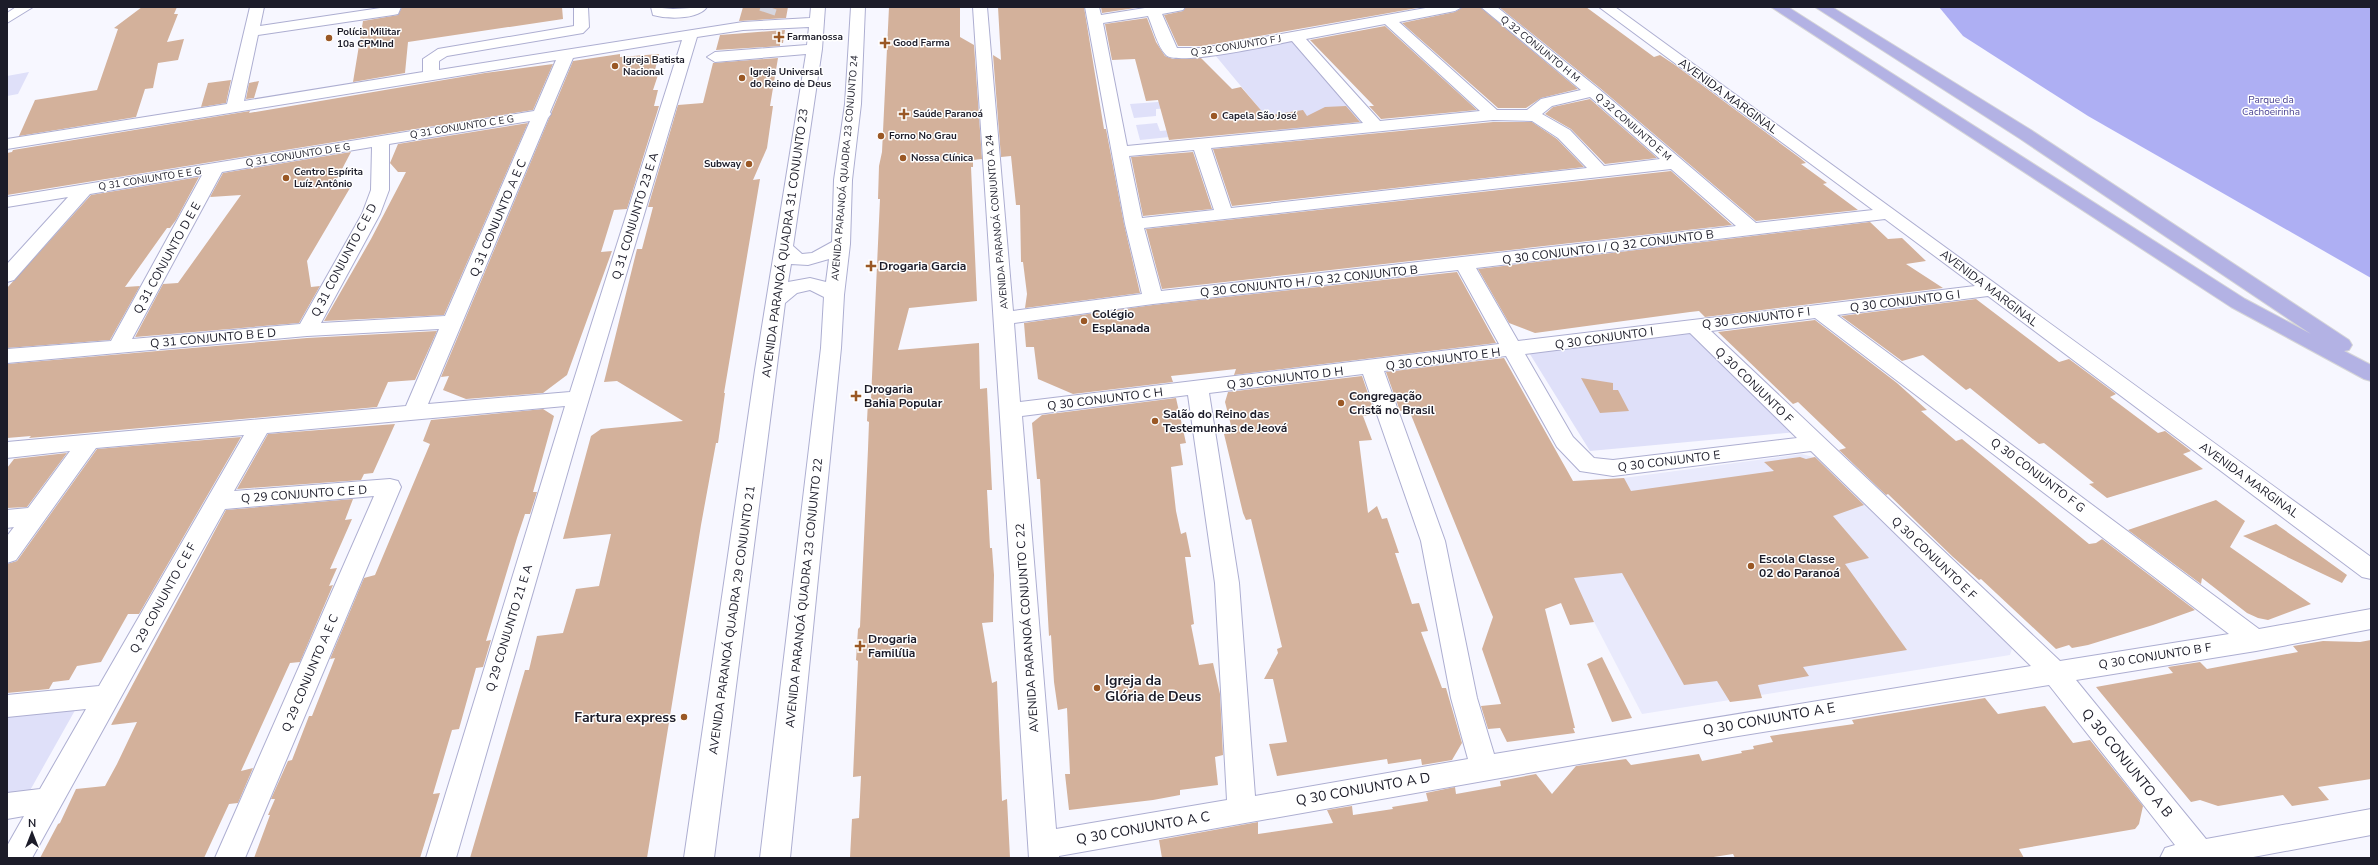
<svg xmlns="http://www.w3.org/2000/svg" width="2378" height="865" font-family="'Nunito Sans',sans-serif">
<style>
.built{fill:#e9eafc}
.green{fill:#dfe0f9}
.forest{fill:#aeaff3}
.building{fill:#d3b19b}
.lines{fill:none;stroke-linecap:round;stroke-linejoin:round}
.minor-tunnel{stroke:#d6d6df;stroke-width:16;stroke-dasharray:16 8;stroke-linecap:butt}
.minor-casing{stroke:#adaed1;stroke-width:2}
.major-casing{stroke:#d6d6d8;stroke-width:2}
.minor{fill:#fff;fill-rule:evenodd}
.major{fill:#b3b2e4;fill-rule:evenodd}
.poi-dot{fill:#9a5825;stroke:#fff;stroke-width:1.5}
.labels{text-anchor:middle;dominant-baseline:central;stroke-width:3;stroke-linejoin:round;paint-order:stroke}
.far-poi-label{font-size:10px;font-weight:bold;fill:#1c1c29;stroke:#fff;text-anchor:start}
.far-street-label{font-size:10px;fill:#1c1c29;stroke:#fff}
.far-park-label{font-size:10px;fill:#494292;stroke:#fff}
.street-label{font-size:12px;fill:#1c1c29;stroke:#fff}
.poi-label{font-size:12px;font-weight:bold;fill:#1c1c29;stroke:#fff;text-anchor:start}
.near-poi-label{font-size:14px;font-weight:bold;fill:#1c1c29;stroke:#fff;text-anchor:start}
.near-street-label{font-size:14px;fill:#1c1c29;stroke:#fff}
</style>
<rect width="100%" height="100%" fill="#f7f7ff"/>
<path class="built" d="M1802 454 1832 462 2014 642 2010 655 1642 714 1526 491Z"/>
<path class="green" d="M1292 41 1364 121 1279 132 1215 55Z
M29 72 18 94 7 96V76Z
M1199 99 1229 104 1156 109V116L1134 118 1130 104Z
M1157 123 1160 131 1237 124 1238 130 1140 140 1136 125Z
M1699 328 1797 432 1590 451 1528 351Z
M78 705 28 794 7 796V713Z"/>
<path class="forest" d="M1939 7H2371V278L2088 116 1963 36Z"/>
<path class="building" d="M142 7H177L174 14H178L167 42 184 39 178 60 158 63 153 88 145 89 136 117 19 136 35 100 97 90 118 29 114 28Z
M402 7H562L563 19 408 42 405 73 353 82 363 21 398 15Z
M743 7H788L786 18 739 21Z
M889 7H960V37L974 45 982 159 973 160V167H971L977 301 909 308 898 350 979 343 980 389 987 388 992 490H987L990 548H992L994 575 993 622 982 623 992 683 997 681 1002 801 1007 799 1010 858H850L852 819 859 818 861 776 853 777 858 661 856 660 858 629 860 627 868 449 869 422 867 421 868 401 871 399 880 199H878L879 166 882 152Z
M998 7H1084L1104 129H1106L1124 224 1140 293 1025 308 1027 294 1023 262H1021L1020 205H1016L1011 156 1001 157 993 55 1001 60Z
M1101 7H1142L1102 13Z
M1186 7H1423L1203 46H1178L1164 15 1183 11Z
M1463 7H1480L1578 89 1541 98 1526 108H1498L1402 23 1455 12Z
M1499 7H1586L1654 57 1660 55 1675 65 1800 158 1806 163 1801 164 1827 183 1823 184 1858 210 1756 221 1600 88Z
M1147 18 1156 42 1165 56 1173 59 1201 58 1232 89 1241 87 1266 116 1303 110 1307 116 1325 107 1346 106 1360 122 1169 140 1158 100 1146 101 1135 59 1112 60 1105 24Z
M1385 26 1477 110 1381 119 1369 106H1374L1310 40Z
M785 30 783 43H780V46L716 50 720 35Z
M620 54V57L659 54 655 70 660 69 653 90H658L654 106H659L627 209 614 210 601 252 612 251 567 375 543 393 466 399 443 390 449 376 441 377 573 61Z
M778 58 770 106H773L767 148 753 180 760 179 724 393H725L718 443H716L701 525 647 858H470L525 670H529L537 636 563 633 576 589 599 586 611 534 563 539 591 436 601 429 683 421 617 381 604 382 637 249H642L653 207H648L678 105 703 103 713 63Z
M553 64 533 110 7 195V153L12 152 13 150 250 111 249 113 485 73Z
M231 80 226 103 201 107 208 83Z
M259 81 254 98 246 99 249 83Z
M1590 99 1657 158 1605 164 1571 129 1545 114 1553 107Z
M1493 122H1532L1557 139 1584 167 1232 206 1213 149Z
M528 123 444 315 324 321 371 239 406 172H398L390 163 398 144Z
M351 152 331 190 350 188 307 261 311 287 320 286 299 323 135 337 163 284 178 283 241 195 210 197 223 173Z
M1193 152 1212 209 1143 216 1131 157Z
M1671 171 1732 225 1162 289 1146 229Z
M199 177 176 220 170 228H167L125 287 140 286 110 340 7 348V288L91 195Z
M1870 222 1888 239 1902 238 1926 261 1906 264 1943 288 1705 317 1699 311 1690 312 1535 333 1509 323 1478 269Z
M1457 272 1496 343 1234 375 1236 369 1171 376 1173 382 1073 394 1038 379 1034 347H1026L1024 323 1153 305Z
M1976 299 2059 362 2069 359 2116 394 2110 397 2158 433 2165 431 2191 451 2183 454 2203 469 2107 498 2089 484 2094 483 2044 443 2039 444 1970 388 1966 390 1923 355 1902 361 1841 316Z
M1815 320 1897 383 1927 410 1921 411 1956 441 1962 439 2089 544 2096 543 2102 539 2195 610 2153 625 2088 645 2072 648 2069 645 2056 649 1981 579 1979 580 1953 557 1888 494 1886 495 1839 450 1846 448 1798 402 1793 404 1718 332Z
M437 331 415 380 388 382 377 407 29 438 31 436 7 438V364L307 338Z
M1504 358 1573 481 1624 478 1631 491 1774 471 1764 462 1800 457 1806 459 1815 457 1864 505 1833 516 1869 558 1845 564 1907 650 1803 667 1809 676 1758 685 1762 698 1730 702 1717 681 1684 685 1622 573 1574 578 1594 622 1570 625 1561 603 1545 609 1575 728H1573L1575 733 1507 742 1500 728 1488 729 1481 706 1501 704 1482 649 1493 617 1409 410 1400 411 1386 372Z
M1362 376 1375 414 1363 416 1372 440 1359 441 1368 513 1377 506 1382 519 1387 518 1399 553H1395L1412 604 1419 603 1428 631 1421 632 1442 688H1446L1462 743 1452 760 1422 765 1421 759 1388 764 1387 759 1277 776 1269 744 1287 742 1273 679H1264L1278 653 1277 649 1282 647 1251 519 1246 520 1243 513 1224 434 1233 433 1225 402 1228 392Z
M1581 378 1613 383V390H1618L1629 411 1600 413Z
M1176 398 1186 443 1180 444 1183 465 1171 467 1176 511 1181 534 1186 532 1191 557H1185L1194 624 1191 625 1199 665 1213 663 1220 694 1223 755 1215 757 1218 785 1180 790V795L1153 800 1069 810 1065 774H1070L1067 708 1058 710 1054 682 1051 635 1049 636 1040 479H1037L1032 423 1042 415Z
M543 409 554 416 533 492H537L530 514H525L517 538 486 641 491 640 483 667 476 668 459 729 452 730 433 794 440 793 420 858H254L270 815H268L275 799H271L288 761 292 760 309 716H312L335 658 330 659 364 578 375 575 430 444 423 441 431 420Z
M395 424 373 473 364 474 361 480 237 489 268 434Z
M241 437 139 614H128L101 662 77 666 69 680 53 682 49 689 7 693V564L17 561 97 449Z
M67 453 27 507 7 508V468L14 459Z
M353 499 345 520 352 519 330 569 337 568 329 586 333 585 300 662 290 663 241 771 253 768 238 803 229 804 204 858H40L58 824 60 823 76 789 105 786 117 764 137 722 111 725 226 510Z
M2216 500 2245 521 2230 547 2311 604 2268 620 2258 618 2247 613 2202 578 2201 584 2128 530Z
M2276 524 2347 575 2342 583 2243 536Z
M2371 640V779L2318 787 2329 800 2292 806 2283 795 2218 806 2200 800 2191 802 2096 687 2173 673 2168 667 2200 662 2207 669 2298 652 2293 646 2323 641 2360 642Z
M1602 657 1632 718 1612 722 1587 664Z
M1985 698 1998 714 2045 706 2073 743 2090 740 2143 806 2139 824 2135 829 2019 849 2024 858H1735L1733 854 1707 858H1162L1159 840 1258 822V834L1333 823 1327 810 1352 806 1353 815 1393 809 1392 807 1428 801 1426 793 1455 787 1456 794 1501 786 1500 781 1536 774 1552 794 1576 766 1626 759 1631 765 1699 754 1702 761 1742 753 1741 751 1754 749 1753 746 1773 742 1770 736 1854 724 1852 720Z"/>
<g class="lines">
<path class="minor-tunnel" d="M767 13 769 7"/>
<g class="minor-casing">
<path id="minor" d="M16 7H33L7 23V13Z
M250 7H264L260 26 387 7H401L398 14 393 15 258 35 244 101 423 72V59L438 49 574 26V7H588L589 27 583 33 447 56 439 61V70L743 22 810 18 811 7H825L822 49 793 246 802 254 812 253 832 242 834 180 845 104 851 7H865L861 104 852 180 850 244 844 295 841 348 790 858H760L821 348 824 297 810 290 797 293 785 303 714 858H684L755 370 806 54 715 62 707 57 715 52 807 45 809 27 743 30 697 37 580 429 456 858H426L565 406 267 433 234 491 390 479 398 481 401 487 245 858H215L374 496 225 509 32 858H7V846L24 816 7 819V793L40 789 86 709 7 717V695L99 686 244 435 96 448 16 560 7 563V536L14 527 7 528V510L28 508 70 451 7 458V442L406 406 439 329 307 336 7 363V349L111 341 202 175 90 194 14 280 7 282V264L68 197 7 207V197L534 111 556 60 7 149V139L227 104ZM682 40 570 392 428 404 548 118 551 114 550 112 573 58ZM530 121 445 316 321 323 380 214 389 190V144ZM372 147 371 190 362 214 300 324 132 339 222 172ZM829 259 826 282 810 278 788 282 791 264 808 265Z
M651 7 673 9 707 7C698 20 667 19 653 15Z
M973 7H987L1013 311 1142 294 1125 224 1085 7H1099L1101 15 1151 7H1185L1183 10 1162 14 1177 48H1203L1431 7H1462L1455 11 1399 22 1497 110H1527L1541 99 1581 90 1481 7H1497L1599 89 1756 223 1873 210 1599 7H1615L2371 557V579L2362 577 1988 296 1837 315 2259 629 2371 609V629L2256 651 2076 680 2206 839 2371 809V835L2248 858H2160L2165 848 2175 845 2049 685 1732 737 1059 856V858H1029ZM1148 16C1153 27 1157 46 1166 55 1176 66 1273 45 1292 41L1363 123 1127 146 1103 23ZM1385 24 1480 111 1380 121 1306 39ZM1590 97 1660 159 1604 166 1570 130 1542 114 1552 106ZM1493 120 1532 121 1558 138 1587 168 1231 208 1211 148ZM1194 150 1214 210 1142 218 1129 156ZM1671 169 1736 226 1161 291 1144 228ZM1885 219 1975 286 1518 341 1476 268ZM1458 270 1499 344 1020 402 1014 323 1153 304ZM1815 318 2229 634 2060 661 1711 331ZM1690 333 1797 438 1613 460 1594 458 1573 437 1525 354ZM1506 356 1557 447 1580 471 1613 476 1811 451 2031 666 1494 754 1477 698 1445 541 1384 371ZM1363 374 1421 541 1451 698 1468 759 1255 796 1239 583 1209 393ZM1188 395 1215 583 1227 800 1056 829 1022 416Z"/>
</g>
<g class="major-casing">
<path id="major" d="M1771 7H1788L2245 299 2311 334 2019 138 1815 7H1832L2031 130 2349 340 2352 345 2349 350 2344 351 2371 365V381L2364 379 2231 307Z"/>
</g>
<use href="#minor" class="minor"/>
<use href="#major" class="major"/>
</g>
<g class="poi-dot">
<path d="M777 31h4v4h4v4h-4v4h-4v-4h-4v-4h4z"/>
<circle cx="329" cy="38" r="4"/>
<path d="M883 37h4v4h4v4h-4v4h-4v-4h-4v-4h4z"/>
<circle cx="615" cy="66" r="4"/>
<circle cx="742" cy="78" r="4"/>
<path d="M902 108h4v4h4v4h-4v4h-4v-4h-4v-4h4z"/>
<circle cx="1214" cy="116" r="4"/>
<circle cx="881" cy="136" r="4"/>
<circle cx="903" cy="158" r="4"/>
<circle cx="749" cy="164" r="4"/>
<circle cx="286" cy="178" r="4"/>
<path d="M869 260h4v4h4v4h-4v4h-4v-4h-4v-4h4z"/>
<circle cx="1084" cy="321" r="4"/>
<path d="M854 390h4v4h4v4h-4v4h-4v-4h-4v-4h4z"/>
<circle cx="1341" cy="403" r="4"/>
<circle cx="1155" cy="421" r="4"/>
<circle cx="1751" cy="566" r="4"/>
<path d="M858 640h4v4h4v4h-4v4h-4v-4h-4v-4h4z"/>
<circle cx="1097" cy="688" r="4"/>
<circle cx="684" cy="717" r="4"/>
</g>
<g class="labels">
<g class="far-poi-label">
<text x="337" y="32">Polícia Militar<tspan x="337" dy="12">10a CPMInd</tspan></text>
<text x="787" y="37">Farmanossa</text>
<text x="893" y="43">Good Farma</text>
<text x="623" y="60">Igreja Batista<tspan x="623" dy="12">Nacional</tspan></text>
<text x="750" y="72">Igreja Universal<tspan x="750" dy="12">do Reino de Deus</tspan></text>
<text x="913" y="114">Saúde Paranoá</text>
<text x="1222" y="116">Capela São José</text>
<text x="889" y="136">Forno No Grau</text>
<text x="911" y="158">Nossa Clínica</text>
<text x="741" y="164" text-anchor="end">Subway</text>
<text x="294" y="172">Centro Espírita<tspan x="294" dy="12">Luíz Antônio</tspan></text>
</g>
<g class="far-street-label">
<text transform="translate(1236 46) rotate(-9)">Q 32 CONJUNTO F J</text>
<text transform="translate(1540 49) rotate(39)">Q 32 CONJUNTO H M</text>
<text transform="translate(462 127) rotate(-9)">Q 31 CONJUNTO C E G</text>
<text transform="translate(1633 127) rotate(41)">Q 32 CONJUNTO E M</text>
<text transform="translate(298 155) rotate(-9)">Q 31 CONJUNTO D E G</text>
<text transform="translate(845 168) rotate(-85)">AVENIDA PARANOÁ QUADRA 23 CONJUNTO 24</text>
<text transform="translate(150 179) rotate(-9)">Q 31 CONJUNTO E E G</text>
<text transform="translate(997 222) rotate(-95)">AVENIDA PARANOÁ CONJUNTO A 24</text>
</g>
<g class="far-park-label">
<text x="2271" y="100">Parque da<tspan x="2271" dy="12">Cachoeirinha</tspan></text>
</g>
<g class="street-label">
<text transform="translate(1728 96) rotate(36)">AVENIDA MARGINAL</text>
<text transform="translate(635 216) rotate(-73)">Q 31 CONJUNTO 23 E A</text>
<text transform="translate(498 218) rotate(-67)">Q 31 CONJUNTO A E C</text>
<text transform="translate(785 243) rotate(-82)">AVENIDA PARANOÁ QUADRA 31 CONJUNTO 23</text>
<text transform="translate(1608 247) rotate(-7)">Q 30 CONJUNTO I / Q 32 CONJUNTO B</text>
<text transform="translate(167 258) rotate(-61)">Q 31 CONJUNTO D E E</text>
<text transform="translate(344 260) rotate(-62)">Q 31 CONJUNTO C E D</text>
<text transform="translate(1309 281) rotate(-6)">Q 30 CONJUNTO H / Q 32 CONJUNTO B</text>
<text transform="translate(1989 288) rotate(37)">AVENIDA MARGINAL</text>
<text transform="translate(1905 301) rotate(-7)">Q 30 CONJUNTO G I</text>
<text transform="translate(1756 318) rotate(-7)">Q 30 CONJUNTO F I</text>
<text transform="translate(213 338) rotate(-5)">Q 31 CONJUNTO B E D</text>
<text transform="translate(1604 338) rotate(-8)">Q 30 CONJUNTO I</text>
<text transform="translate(1443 359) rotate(-7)">Q 30 CONJUNTO E H</text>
<text transform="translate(1285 378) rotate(-7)">Q 30 CONJUNTO D H</text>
<text transform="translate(1754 385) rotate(44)">Q 30 CONJUNTO F</text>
<text transform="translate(1105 399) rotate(-7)">Q 30 CONJUNTO C H</text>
<text transform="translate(1669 461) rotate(-7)">Q 30 CONJUNTO E</text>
<text transform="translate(2038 475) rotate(37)">Q 30 CONJUNTO F G</text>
<text transform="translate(2249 480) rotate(36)">AVENIDA MARGINAL</text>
<text transform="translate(304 494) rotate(-4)">Q 29 CONJUNTO C E D</text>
<text transform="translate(1934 558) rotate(44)">Q 30 CONJUNTO E F</text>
<text transform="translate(804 593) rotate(-84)">AVENIDA PARANOÁ QUADRA 23 CONJUNTO 22</text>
<text transform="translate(163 598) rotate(-61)">Q 29 CONJUNTO C E F</text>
<text transform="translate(732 620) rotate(-82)">AVENIDA PARANOÁ QUADRA 29 CONJUNTO 21</text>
<text transform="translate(509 628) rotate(-73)">Q 29 CONJUNTO 21 E A</text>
<text transform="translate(1027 628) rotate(-94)">AVENIDA PARANOÁ CONJUNTO C 22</text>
<text transform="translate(2155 656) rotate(-9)">Q 30 CONJUNTO B F</text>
<text transform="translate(310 673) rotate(-67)">Q 29 CONJUNTO A E C</text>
</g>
<g class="poi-label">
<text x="879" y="266">Drogaria Garcia</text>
<text x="1092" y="314">Colégio<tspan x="1092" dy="14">Esplanada</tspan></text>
<text x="864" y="389">Drogaria<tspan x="864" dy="14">Bahia Popular</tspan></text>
<text x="1349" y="396">Congregação<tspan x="1349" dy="14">Cristã no Brasil</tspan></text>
<text x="1163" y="414">Salão do Reino das<tspan x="1163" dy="14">Testemunhas de Jeová</tspan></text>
<text x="1759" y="559">Escola Classe<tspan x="1759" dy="14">02 do Paranoá</tspan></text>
<text x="868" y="639">Drogaria<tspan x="868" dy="14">Familília</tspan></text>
</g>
<g class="near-poi-label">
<text x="1105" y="680">Igreja da<tspan x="1105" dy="16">Glória de Deus</tspan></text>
<text x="676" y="717" text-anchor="end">Fartura express</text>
</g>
<g class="near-street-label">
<text transform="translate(1769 719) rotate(-10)">Q 30 CONJUNTO A E</text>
<text transform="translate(2127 763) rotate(51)">Q 30 CONJUNTO A B</text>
<text transform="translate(1363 789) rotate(-10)">Q 30 CONJUNTO A D</text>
<text transform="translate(1143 828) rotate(-10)">Q 30 CONJUNTO A C</text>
</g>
</g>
<rect width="2378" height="865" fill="none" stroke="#1c1c29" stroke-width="16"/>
<g transform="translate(32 833)" stroke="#ffffff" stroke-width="3" paint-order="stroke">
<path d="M0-3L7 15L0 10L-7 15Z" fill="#1c1c29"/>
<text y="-6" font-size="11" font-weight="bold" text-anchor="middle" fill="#1c1c29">N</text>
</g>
</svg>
